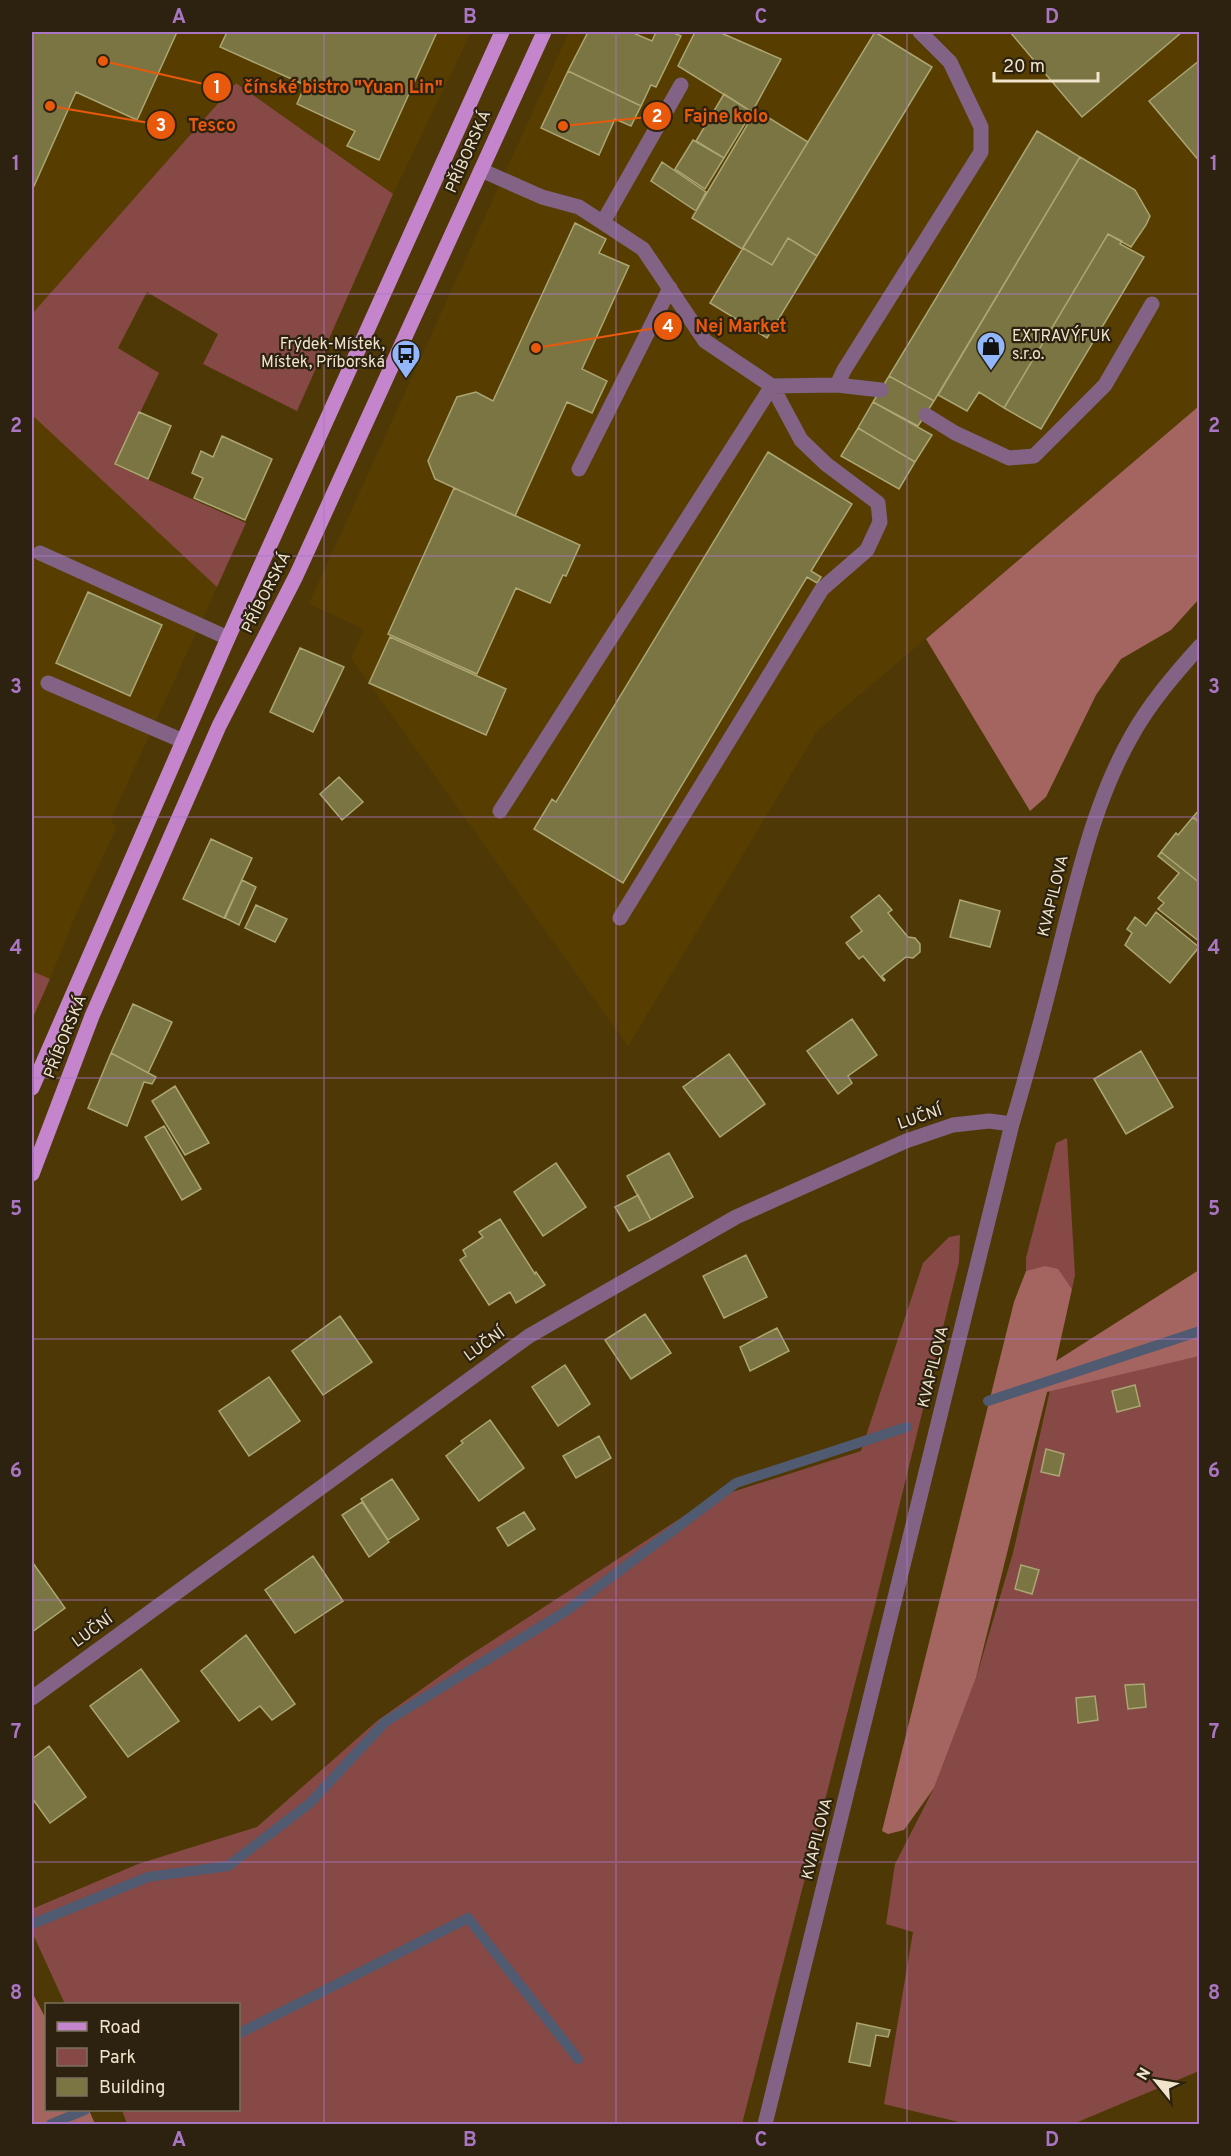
<svg xmlns="http://www.w3.org/2000/svg" width="1231" height="2156" font-family="Overpass,sans-serif">
<style>
.built{fill:#573e00}
.green{fill:#864946}
.forest{fill:#a46460}
.lines{fill:none;stroke-linecap:round;stroke-linejoin:round}
.stream{stroke:#505a71;stroke-width:10}
.building{fill:#7a7543;stroke:#aba673;stroke-width:1.5}
.service{stroke:#826385;stroke-width:15}
.minor{stroke:#826385;stroke-width:15}
.primary{stroke:#c585cc;stroke-width:15}
.grid{fill:none;stroke:#aa76c4;stroke-width:1.5;stroke-opacity:0.55}
.labels{text-anchor:middle;dominant-baseline:central;stroke-width:4.5;stroke-linejoin:round;paint-order:stroke}
.street-label{font-size:16px;fill:#f0e4cc;stroke:#2c220f}
.poi-label{font-size:16px;fill:#f0e4cc;stroke:#2c220f;text-anchor:start}
.leader{fill:none;stroke:#e8590c;stroke-width:2}
.callout-dot{fill:#e8590c;stroke:#2c220f;stroke-width:2}
.mark-label{font-size:18px;text-anchor:middle;font-weight:bold;fill:#fff}
.callout-label{font-size:18px;text-anchor:middle;font-weight:bold;fill:#e8590c;stroke:#2c220f;stroke-width:4.5;stroke-linejoin:round;paint-order:stroke}
.neatline{fill:none;stroke:#aa76c4;stroke-width:2}
.grid-label{font-size:20px;text-anchor:middle;font-weight:bold;fill:#aa76c4}
</style>
<rect width="100%" height="100%" fill="#4e3906"/>
<path class="built" d="M32 32H471L393 194 236 83 32 314Z
M569 32H1199V406L817 731 628 1046 351 658 364 629 309 604Z
M32 415 217 587 114 812 111 823 117 826 76 914 32 1023Z"/>
<path class="green" d="M236 83 393 194 297 411 203 364 218 334 147 292 118 348 159 373 115 465 246 523 217 587 32 415V314Z
M32 971 50 979 32 1019Z
M1067 1138 1075 1275 1072 1289 1057 1269 1026 1271V1258L1056 1143Z
M960 1235 959 1262 875 1605 742 2124H127L122 2110H238V2004H65L32 1932V1909L138 1864 257 1827 377 1721 464 1659 710 1499 861 1451 923 1263 949 1237Z
M1199 1354V2071L1073 2124H967L884 2104 913 1932 886 1924 895 1864 934 1788 976 1678 1013 1553 1051 1386Z"/>
<path class="forest" d="M1199 406V599L1171 630 1121 659 1096 695 1046 797 1030 811 926 639Z
M1045 1266 1058 1269 1072 1289 1056 1361 1199 1270V1356L1047 1392 976 1678 934 1788 904 1830 888 1834 882 1831 1014 1302 1026 1271Z
M32 1992 46 2019V2110H89L95 2124H32Z"/>
<g class="lines">
<path class="stream" d="M988 1401 1200 1331
M32 1924 148 1877 228 1866 310 1803 385 1722 566 1611 736 1483 907 1427
M238 2034 468 1918 578 2059
M51 2124 85 2110"/>
</g>
<path class="building" d="M32 32H177L137 120 76 92 34 186 32 184Z
M227 32H437L379 160 347 146 355 131 297 104 305 85 220 47Z
M588 32H631L652 41 656 32H671L681 36 656 87 651 85 641 106 568 71Z
M695 32H719L781 59 752 112 678 66Z
M875 32 932 67 817 256 788 238 772 265 743 248Z
M1010 32H1182L1082 117Z
M1200 60V162L1149 101Z
M568 71 641 106 631 126 615 119 599 155 541 128Z
M724 94 752 112 724 158 696 141Z
M756 110 808 142 742 249 692 218Z
M1037 131 1080 157 934 401 889 376Z
M693 140 724 158 705 189 675 169Z
M1080 157 1135 190 1150 216 1146 225 1131 247 1108 234 1004 408 979 392 967 411 938 395Z
M662 162 706 192 696 211 651 181Z
M575 223 606 239 599 253 629 266 582 369 607 381 592 413 567 402 515 516 435 479 428 461 457 397 476 392 493 401Z
M1108 234 1122 241 1120 244 1144 257 1041 429 1004 408Z
M788 238 817 256 767 338 710 303 743 248 772 265Z
M889 376 934 401 918 426 873 402Z
M873 402 932 435 915 462 858 428Z
M139 412 171 426 148 479 115 464Z
M858 428 915 462 899 489 841 456Z
M222 436 272 459 245 520 194 498 203 478 192 473 201 451 213 457Z
M768 452 852 504 811 571 821 577 817 583 807 577 623 883 534 829 552 799 556 802Z
M454 488 580 545 566 576 563 575 550 603 516 588 477 674 388 634Z
M88 592 162 625 130 696 56 663Z
M390 637 506 689 486 735 369 683Z
M300 648 344 667 313 732 270 712Z
M339 777 363 802 342 820 320 794Z
M1200 809V823L1193 817Z
M1193 817 1200 823V883L1161 852 1176 833 1178 835Z
M211 839 252 858 224 918 183 899Z
M1161 852 1200 883V942L1158 909 1164 903 1158 898 1179 873 1158 856Z
M242 880 256 887 239 925 225 918Z
M879 895 892 910 888 913 908 937 915 938 920 944V952L913 958 906 957 882 976 885 980 884 981 863 956 859 959 846 943 862 931 851 917Z
M960 900 1000 911 990 947 950 937Z
M256 905 287 919 275 942 245 928Z
M1156 912 1199 947 1170 983 1125 945 1132 933 1127 929 1135 917 1146 926Z
M133 1004 172 1022 148 1073 111 1053Z
M852 1019 877 1055 848 1076 852 1083 838 1094 807 1051Z
M1141 1051 1173 1107 1126 1134 1094 1079Z
M111 1053 156 1077 152 1084 144 1082 127 1126 88 1108Z
M729 1054 765 1104 720 1137 683 1087Z
M175 1086 209 1143 185 1155 152 1101Z
M164 1126 201 1189 182 1200 145 1137Z
M669 1153 693 1197 651 1220 627 1176Z
M556 1163 586 1207 543 1236 514 1192Z
M638 1195 651 1220 629 1231 615 1207Z
M500 1219 535 1274 536 1272 545 1285 516 1303 510 1292 489 1305 460 1260 466 1256 463 1250 483 1237 479 1232Z
M746 1255 767 1297 724 1318 703 1276Z
M645 1314 671 1353 631 1379 605 1340Z
M340 1316 372 1362 323 1395 292 1351Z
M777 1328 789 1351 750 1371 740 1347Z
M565 1365 590 1404 558 1426 532 1387Z
M269 1377 300 1421 249 1456 219 1411Z
M1135 1385 1140 1406 1117 1412 1112 1391Z
M490 1420 524 1468 479 1501 446 1456 463 1443 461 1441Z
M599 1436 611 1458 576 1478 563 1456Z
M1046 1449 1064 1454 1059 1476 1041 1472Z
M392 1479 419 1519 388 1540 361 1499Z
M362 1502 389 1542 369 1557 342 1515Z
M524 1512 535 1529 508 1546 497 1528Z
M313 1556 343 1601 295 1633 265 1590Z
M33 1563 65 1608 32 1632V1564Z
M1021 1565 1039 1570 1032 1594 1015 1589Z
M246 1635 295 1704 272 1720 260 1706 239 1721 201 1671Z
M141 1669 179 1721 128 1757 90 1706Z
M1144 1684 1146 1707 1128 1709 1125 1685Z
M1095 1696 1098 1720 1078 1723 1076 1698Z
M49 1746 86 1797 50 1823 32 1798V1759Z
M857 2023 890 2030 888 2037 876 2035 870 2066 849 2062Z"/>
<g class="lines">
<path class="service" d="M481 170 542 197 579 207 643 249 705 341 772 386 837 385 881 390
M603 222 681 85
M837 385 844 370 981 152V127L950 62 920 32
M926 415 955 433 1009 458 1034 456 1105 385 1152 304
M579 469 670 288
M40 553 228 638
M48 683 183 741
M500 811 772 386 801 440 826 464 878 503 880 522 867 550 822 589 620 918"/>
<path class="minor" d="M32 1698 529 1336 736 1217 906 1141 953 1125 989 1121 1012 1124
M765 2124 1012 1124C1031 1060 1048 995 1064 930 1081 864 1097 797 1131 737 1149 704 1175 674 1200 646"/>
<path class="primary" d="M32 1088 228 638 502 32
M32 1174 92 1016 219 726 296 576 544 32"/>
</g>
<path class="grid" d="M324 32V2124M616 32V2124M907 32V2124M32 294H1200M32 556H1200M32 817H1200M32 1078H1200M32 1339H1200M32 1600H1200M32 1862H1200"/>
<defs>
<g id="shop-pin" transform="scale(1.5)"><path d="M0 17L-7.5 6A9.5 9.5 0 1 1 7.5 6Z" fill="#93b7fd" stroke="#2c220f"/><path d="M-5-2.5h2.3a2.7 3.5 0 0 1 5.4 0H5L5.5 6h-11ZM-1.5-2.5h3a1.5 2.3 0 0 0-3 0Z" fill="#111"/></g>
<g id="bus-pin" transform="scale(1.5)"><path d="M0 17L-7.5 6A9.5 9.5 0 1 1 7.5 6Z" fill="#93b7fd" stroke="#2c220f"/><path d="M-5-6H5V4H4V6H2V4H-2V6H-4V4H-5ZM-3.5-4V0h7V-4ZM-3.5 1.2v1.5H-2V1.2ZM2 1.2v1.5H3.5V1.2Z" fill="#111"/></g>
</defs>
<g fill-rule="evenodd">
<use href="#shop-pin" x="991" y="346"/>
<use href="#bus-pin" x="406" y="354"/>
</g>
<g class="labels">
<g class="street-label">
<text transform="translate(469 152) rotate(-66)">PŘÍBORSKÁ</text>
<text transform="translate(267 593) rotate(-63)">PŘÍBORSKÁ</text>
<text transform="translate(1054 896) rotate(-76)">KVAPILOVA</text>
<text transform="translate(66 1037) rotate(-68)">PŘÍBORSKÁ</text>
<text transform="translate(920 1118) rotate(-19)">LUČNÍ</text>
<text transform="translate(485 1345) rotate(-36)">LUČNÍ</text>
<text transform="translate(934 1367) rotate(-76)">KVAPILOVA</text>
<text transform="translate(93 1631) rotate(-36)">LUČNÍ</text>
<text transform="translate(818 1839) rotate(-76)">KVAPILOVA</text>
</g>
<g class="poi-label">
<text x="1012" y="337">EXTRAVÝFUK<tspan x="1012" dy="18">s.r.o.</tspan></text>
<text x="385" y="345" text-anchor="end">Frýdek-Místek,<tspan x="385" dy="18">Místek, Příborská</tspan></text>
</g>
</g>
<path class="leader" d="M103 61L217 87M563 126L657 116M50 106L161 125M536 348L668 326"/>
<g class="callout-dot">
<circle cx="103" cy="61" r="6"/>
<circle cx="563" cy="126" r="6"/>
<circle cx="50" cy="106" r="6"/>
<circle cx="536" cy="348" r="6"/>
<circle cx="217" cy="87" r="15"/>
<circle cx="657" cy="116" r="15"/>
<circle cx="161" cy="125" r="15"/>
<circle cx="668" cy="326" r="15"/>
</g>
<g class="mark-label">
<text x="217" y="93">1</text>
<text x="657" y="122">2</text>
<text x="161" y="131">3</text>
<text x="668" y="332">4</text>
</g>
<g class="callout-label">
<text x="343" y="93">čínské bistro "Yuan Lin"</text>
<text x="726" y="122">Fajne kolo</text>
<text x="212" y="131">Tesco</text>
<text x="741" y="332">Nej Market</text>
</g>
<rect width="1231" height="2156" fill="none" stroke="#2c220f" stroke-width="66"/>
<rect x="45" y="2003" width="195" height="108" fill="#2c220f" stroke="#7a705b" stroke-width="1.5"/>
<rect x="57" y="2022" width="30" height="9" fill="#c585cc" stroke="#7a705b" stroke-width="1.5"/>
<text x="99" y="2033" font-size="18" fill="#f0e4cc">Road</text>
<rect x="57" y="2048" width="30" height="18" fill="#864946" stroke="#7a705b" stroke-width="1.5"/>
<text x="99" y="2063" font-size="18" fill="#f0e4cc">Park</text>
<rect x="57" y="2078" width="30" height="18" fill="#7a7543" stroke="#7a705b" stroke-width="1.5"/>
<text x="99" y="2093" font-size="18" fill="#f0e4cc">Building</text>
<g transform="translate(1156 2081) rotate(300)" stroke="#2c220f" stroke-width="4.5" paint-order="stroke">
<path d="M0-4.5L10 22L0 15L-10 22Z" fill="#f0e4cc"/>
<text y="-9" font-size="16" font-weight="bold" text-anchor="middle" fill="#f0e4cc">N</text>
</g>
<path d="M994 72v9h104v-9" fill="none" stroke="#f0e4cc" stroke-width="3"/>
<text x="1003" y="72" font-size="18" fill="#f0e4cc" stroke="#2c220f" stroke-width="4.5" paint-order="stroke">20 m</text>
<rect x="33" y="33" width="1165" height="2090" class="neatline"/>
<g class="grid-label">
<text x="179" y="23">A</text>
<text x="470" y="23">B</text>
<text x="761" y="23">C</text>
<text x="1052" y="23">D</text>
<text x="16" y="170">1</text>
<text x="1214" y="170">1</text>
<text x="16" y="432">2</text>
<text x="1214" y="432">2</text>
<text x="16" y="693">3</text>
<text x="1214" y="693">3</text>
<text x="16" y="954">4</text>
<text x="1214" y="954">4</text>
<text x="16" y="1215">5</text>
<text x="1214" y="1215">5</text>
<text x="16" y="1477">6</text>
<text x="1214" y="1477">6</text>
<text x="16" y="1738">7</text>
<text x="1214" y="1738">7</text>
<text x="16" y="1999">8</text>
<text x="1214" y="1999">8</text>
<text x="179" y="2146">A</text>
<text x="470" y="2146">B</text>
<text x="761" y="2146">C</text>
<text x="1052" y="2146">D</text>
</g>
</svg>
